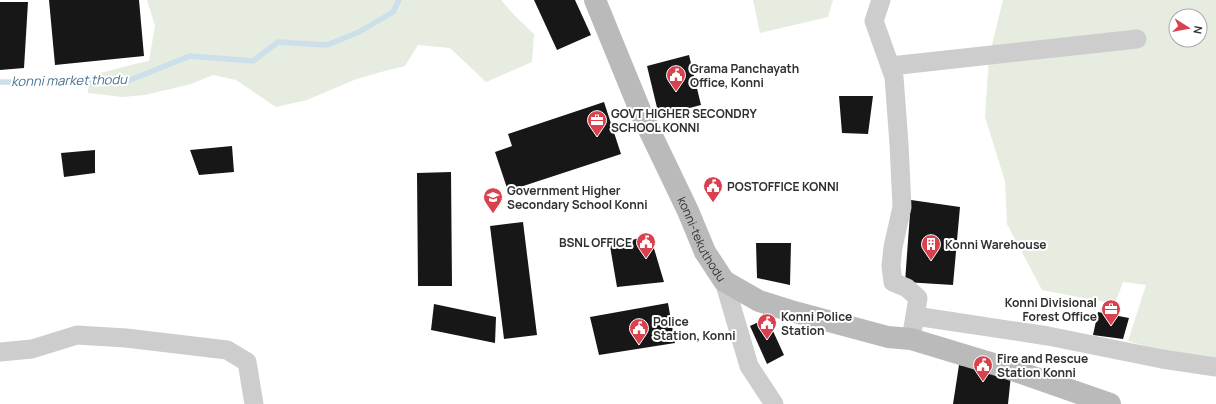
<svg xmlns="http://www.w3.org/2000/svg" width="1216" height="404" font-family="Manrope,sans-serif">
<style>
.green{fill:#e6ecdf;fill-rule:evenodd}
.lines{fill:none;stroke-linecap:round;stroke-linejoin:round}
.stream{stroke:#cddfea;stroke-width:5.5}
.building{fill:#171717}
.minor{stroke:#cdcdcd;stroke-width:19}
.secondary{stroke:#bababa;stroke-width:22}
.labels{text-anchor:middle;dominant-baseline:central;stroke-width:4;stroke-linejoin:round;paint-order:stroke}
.poi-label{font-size:12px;font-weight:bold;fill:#303030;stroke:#fff;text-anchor:start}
.street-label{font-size:12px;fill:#303030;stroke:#fff}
.water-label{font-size:13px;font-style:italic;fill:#44718d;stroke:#fff}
</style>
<rect width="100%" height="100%" fill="#fff"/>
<path class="green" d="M147 0H501L515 16 534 34 532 62 486 82 450 48 418 45 405 66 381 72 354 80 307 100 276 107 236 80 213 75 191 84 145 95 122 97 88 93 89 76 135 64 149 61 155 26Z
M753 0H833L828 17 760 33Z
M1003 0H1216V366L1128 341 1146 285 1123 282 1115 304 1042 290 1007 224 1005 181 985 117 989 57ZM1176 16H1200V40H1176Z"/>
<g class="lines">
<path class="stream" d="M0 82 62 83 125 82 190 56 253 61 278 42 327 45 359 32 393 12 399 0"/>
</g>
<path class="building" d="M49 0H139L144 56 55 65Z
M534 0H575L591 35 557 50Z
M0 2H28L24 68 0 70Z
M689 55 701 105 659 116 647 66Z
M839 96H873L868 134 842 133Z
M604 102 621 154 508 191 495 152 512 146 508 134Z
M232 146 234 172 199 175 190 150Z
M95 150V173L64 177 61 153Z
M451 172 452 286H418L417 173Z
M911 200 960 207 953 285 905 282Z
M523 222 537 335 504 339 490 226Z
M650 235 664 282 617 287 610 246Z
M756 243H791L790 285 757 278Z
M668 303 675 343 599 355 590 317Z
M434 304 496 317 495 343 431 330Z
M1098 312 1129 318 1123 339 1093 335Z
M767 318 784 355 767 364 750 326Z
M959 365 1011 375 1008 404H953Z"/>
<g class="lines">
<path class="minor" d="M881 0 874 21 894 77 899 144 902 207 893 247 891 266 893 282 907 288 918 298 911 339
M891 66 1137 39
M724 281 749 366 774 404
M915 316 1048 336 1162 359 1216 367
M0 352 32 349 77 335 126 338 227 350 247 362 254 404"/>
<path class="secondary" id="s1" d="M595 0 642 115 688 211 705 252 724 281 759 301 791 311 888 337 911 339 1007 368 1110 404"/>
</g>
<defs>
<g id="civic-pin" transform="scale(1)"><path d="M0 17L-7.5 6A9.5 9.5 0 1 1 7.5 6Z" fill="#d8414d" stroke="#fff"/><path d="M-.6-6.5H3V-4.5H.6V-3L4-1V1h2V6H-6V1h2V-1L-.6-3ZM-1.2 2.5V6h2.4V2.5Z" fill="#fff"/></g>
<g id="office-pin" transform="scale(1)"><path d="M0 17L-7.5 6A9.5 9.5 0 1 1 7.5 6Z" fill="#d8414d" stroke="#fff"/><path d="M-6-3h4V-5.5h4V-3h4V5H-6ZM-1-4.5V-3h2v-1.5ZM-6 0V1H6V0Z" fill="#fff"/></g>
<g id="school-pin" transform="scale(1)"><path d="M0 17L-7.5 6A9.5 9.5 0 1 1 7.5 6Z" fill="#d8414d" stroke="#fff"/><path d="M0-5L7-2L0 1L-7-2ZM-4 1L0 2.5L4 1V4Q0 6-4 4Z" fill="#fff"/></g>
<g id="building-pin" transform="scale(1)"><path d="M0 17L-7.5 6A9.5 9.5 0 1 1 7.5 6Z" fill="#d8414d" stroke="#fff"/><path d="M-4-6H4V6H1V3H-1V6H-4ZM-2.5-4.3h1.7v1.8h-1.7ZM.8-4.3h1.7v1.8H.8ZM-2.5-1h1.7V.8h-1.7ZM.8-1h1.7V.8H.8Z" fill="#fff"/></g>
</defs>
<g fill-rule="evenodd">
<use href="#civic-pin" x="676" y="75"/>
<use href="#office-pin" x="597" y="120"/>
<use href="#civic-pin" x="713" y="186"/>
<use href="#school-pin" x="493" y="197"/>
<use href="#civic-pin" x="646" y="242"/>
<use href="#building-pin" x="931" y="244"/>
<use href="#office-pin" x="1111" y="309"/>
<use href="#civic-pin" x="767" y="323"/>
<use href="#civic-pin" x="639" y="328"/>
<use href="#civic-pin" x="983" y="365"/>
</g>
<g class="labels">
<g class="poi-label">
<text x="690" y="68">Grama Panchayath<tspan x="690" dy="14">Office, Konni</tspan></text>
<text x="611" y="113">GOVT HIGHER SECONDRY<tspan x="611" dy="14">SCHOOL KONNI</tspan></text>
<text x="727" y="186">POSTOFFICE KONNI</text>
<text x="507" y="190">Government Higher<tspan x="507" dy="14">Secondary School Konni</tspan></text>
<text x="632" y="242" text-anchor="end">BSNL OFFICE</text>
<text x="945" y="244">Konni Warehouse</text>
<text x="1097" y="302" text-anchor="end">Konni Divisional<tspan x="1097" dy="14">Forest Office</tspan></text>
<text x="781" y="316">Konni Police<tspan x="781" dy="14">Station</tspan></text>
<text x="653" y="321">Police<tspan x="653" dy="14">Station, Konni</tspan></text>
<text x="997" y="358">Fire and Rescue<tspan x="997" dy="14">Station Konni</tspan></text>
</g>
<g class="street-label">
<text stroke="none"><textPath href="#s1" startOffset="262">konni-tekuthodu</textPath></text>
</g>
<g class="water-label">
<text transform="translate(69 80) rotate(-1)">konni market thodu</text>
</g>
</g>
<g transform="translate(1188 28) rotate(101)"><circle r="19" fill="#ffffff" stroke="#acacac"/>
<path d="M0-3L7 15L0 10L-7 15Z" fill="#d8414d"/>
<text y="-6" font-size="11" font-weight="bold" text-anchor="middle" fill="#303030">N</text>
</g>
</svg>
